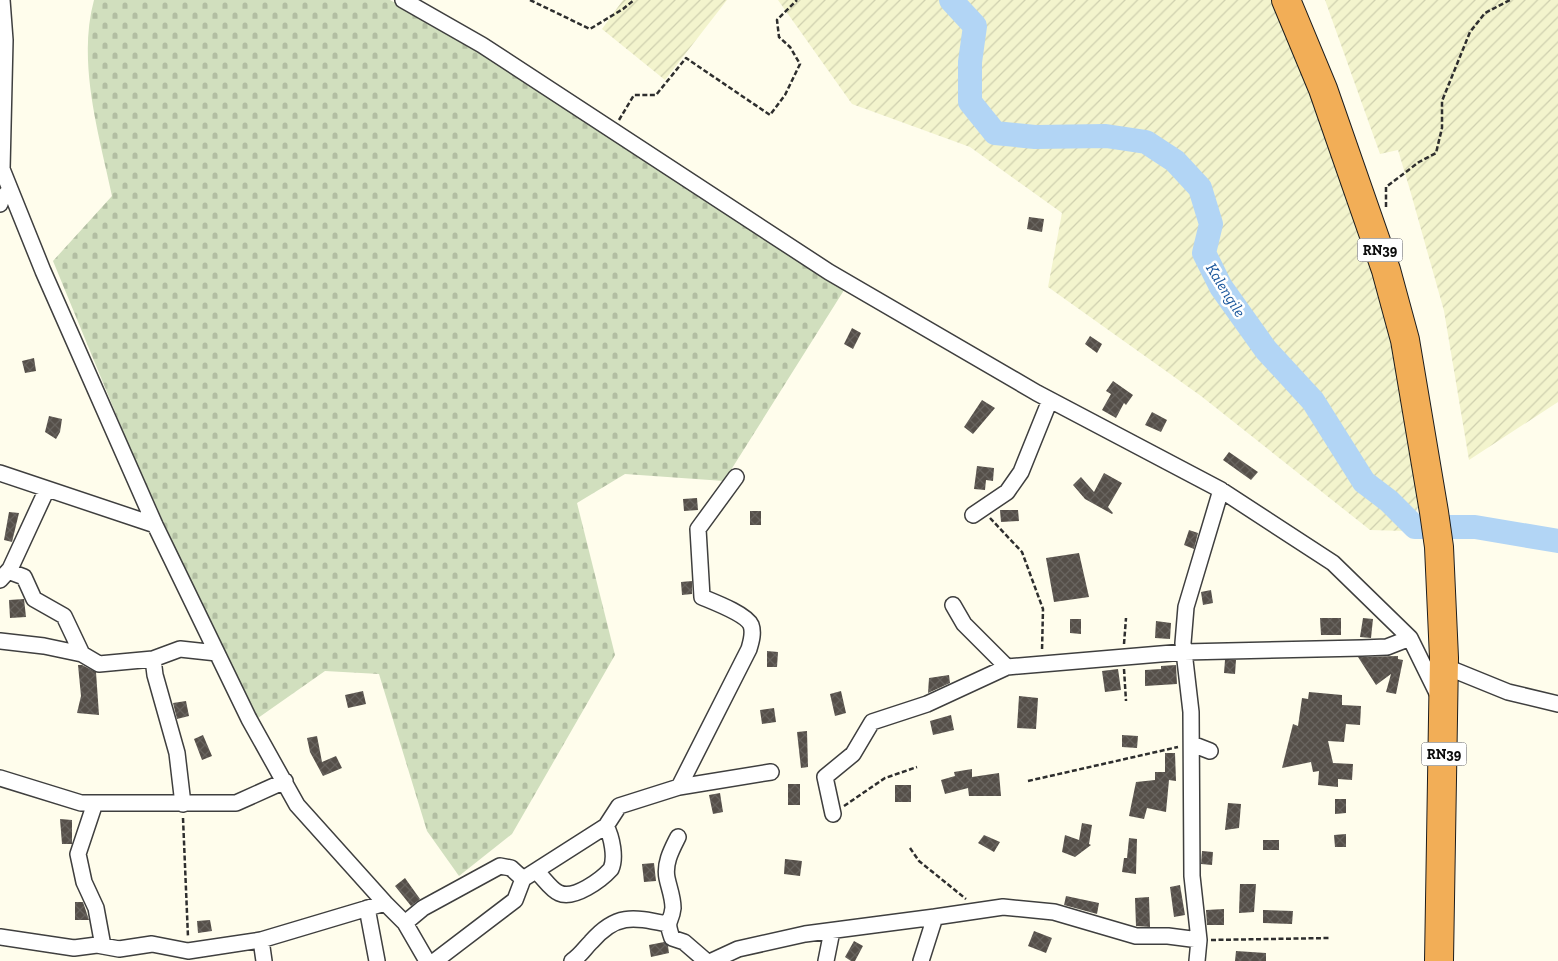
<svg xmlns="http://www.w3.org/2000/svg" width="1558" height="961" font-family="'Zilla Slab',serif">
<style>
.farmland{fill:url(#farmland-furrows)}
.cemetery{fill:url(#cemetery-stones)}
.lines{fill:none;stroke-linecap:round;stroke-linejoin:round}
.river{stroke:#b2d5f5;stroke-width:24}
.building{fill:url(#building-cross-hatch)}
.street-casing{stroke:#3f3f3f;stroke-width:18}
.highway-casing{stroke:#1d1d1d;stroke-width:30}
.path{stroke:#2e2e2e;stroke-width:2.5;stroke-dasharray:5 2.5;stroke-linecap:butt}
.street{stroke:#fff;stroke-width:15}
.highway{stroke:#f2ae57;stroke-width:28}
.labels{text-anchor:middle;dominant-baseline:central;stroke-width:5;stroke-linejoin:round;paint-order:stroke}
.shield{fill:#fff;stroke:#555;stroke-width:1}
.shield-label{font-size:14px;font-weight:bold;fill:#0c0c0c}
.water-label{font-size:16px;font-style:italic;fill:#18559b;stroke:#fff}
</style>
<defs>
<pattern id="farmland-furrows" width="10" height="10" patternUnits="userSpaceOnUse" patternTransform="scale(1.25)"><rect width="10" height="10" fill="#f3f4cd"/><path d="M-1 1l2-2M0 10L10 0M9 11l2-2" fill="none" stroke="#cfd0af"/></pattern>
<pattern id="cemetery-stones" width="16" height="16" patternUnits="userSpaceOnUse" patternTransform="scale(1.25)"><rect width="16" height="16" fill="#d1dfbe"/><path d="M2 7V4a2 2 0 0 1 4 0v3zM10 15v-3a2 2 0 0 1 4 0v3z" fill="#b2bea2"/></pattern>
<pattern id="building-cross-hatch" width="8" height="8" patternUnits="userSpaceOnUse" patternTransform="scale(1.25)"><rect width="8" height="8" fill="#554f49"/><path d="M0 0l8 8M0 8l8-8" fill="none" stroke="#68645f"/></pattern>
</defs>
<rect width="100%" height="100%" fill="#fffdec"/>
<path class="farmland" d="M623 0H727L665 80 602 29Z
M778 0H1287L1377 279 1399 376 1424 497 1405 531 1370 530 1201 396 1048 287 1062 213 970 147 852 104Z
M1325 0H1558V402L1469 460 1444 311 1410 190 1398 150 1380 154Z"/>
<path class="cemetery" d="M94 0H390L481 51 846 287 724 481 625 474 577 503 615 655 512 834 459 876 427 831 379 674 325 671 258 718 183 565 132 453 53 261 112 196C99 134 77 63 94 0Z"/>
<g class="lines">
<path class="river" d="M951 0 975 26 970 62V102L995 133 1035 137 1106 136 1146 142 1175 161 1200 188 1211 224 1204 253 1221 287 1266 350 1313 401 1364 482 1389 501 1415 527H1475L1558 541"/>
</g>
<path class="building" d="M1029 217 1044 219 1042 232 1027 229Z
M852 328 861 333 853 349 844 344Z
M1090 336 1102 344 1097 353 1085 344Z
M34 358 36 371 25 373 22 361Z
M1113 381 1133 395 1126 405 1124 403 1116 418 1102 410 1111 394 1106 391Z
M982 400 995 408 973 434 964 427Z
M1152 412 1167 420 1161 432 1145 425Z
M49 416 62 419 60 432 56 439 45 432Z
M1229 452 1258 472 1251 480 1223 460Z
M977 466 994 468 993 481 986 480 985 490 974 489Z
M1104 473 1122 483 1108 507 1113 513 1112 514 1085 499 1073 485 1081 477 1094 492Z
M697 498 698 510 684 511 683 499Z
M1000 510H1018L1019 521 1001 522Z
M750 511H761V525H750Z
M9 512 19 513 12 542 4 540Z
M1189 530 1198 533 1194 549 1184 545Z
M1079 553 1089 597 1054 602 1046 558Z
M692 581V594L682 595 681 582Z
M1211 590 1213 603 1203 605 1201 592Z
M24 599 26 617 10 618 9 600Z
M1320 618H1341V635H1321Z
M1363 618 1373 619 1371 638 1360 637Z
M1070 619H1081V634L1070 633Z
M1156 621 1171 623 1170 639 1155 638Z
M767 651 778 652 777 667H767Z
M1398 656V659L1403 660 1396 694 1386 692 1391 674 1376 685 1358 657Z
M1225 660H1236L1235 674 1224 673Z
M78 665H82L96 672 99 715 77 713 81 696Z
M1176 665 1177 684 1145 686V670L1161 669V666Z
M1118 669 1121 690 1105 692 1102 671Z
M949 675 950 683 928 693 929 678Z
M363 691 366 704 348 708 345 695Z
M841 691 846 713 835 716 830 694Z
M1309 692 1342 695V705L1361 706 1360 725 1346 724 1344 742 1328 741 1333 763 1353 764 1352 780 1338 779V787L1318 785 1319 771 1313 772 1311 762 1282 768 1293 724 1298 726 1302 698 1308 699Z
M1019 696 1038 698 1036 729 1017 728Z
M186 701 189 716 177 719 173 703Z
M774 708 776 722 762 724 760 710Z
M951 715 954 730 933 735 930 721Z
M807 731 808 767 801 768 797 732Z
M203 735 212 756 202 760 194 739Z
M1122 735 1138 736 1137 748 1122 747Z
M317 736 322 762 336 756 342 768 323 776 310 752 307 738Z
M1165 753H1175L1176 781 1169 780 1166 812 1147 808 1144 819 1129 816 1136 782 1155 780V772H1165Z
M972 769V777L999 773 1001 796H969L968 788 945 794 941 780 955 776 954 772Z
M788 784H800V805H788Z
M895 785H911V802H895Z
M720 793 723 812 713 814 709 795Z
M1335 799H1346V813L1335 814Z
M1228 803 1241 804 1239 828 1225 830Z
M60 819 72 820V844H62Z
M1082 823 1092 825 1089 844 1091 845 1075 857 1062 852 1065 835 1079 840Z
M1346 834V847H1335L1334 835Z
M984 835 1000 842 994 852 978 843Z
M1129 838 1137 839 1136 874 1122 872 1124 858H1127Z
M1263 840H1279V850H1263Z
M1202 851 1213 852 1212 865 1201 864Z
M785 859 802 861 800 876 784 874Z
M654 863 656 881 644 882 642 864Z
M405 878 420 899 411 906 395 886Z
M1240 884H1256L1254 912 1239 913Z
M1180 885 1185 915 1174 917 1170 887Z
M1066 896 1099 903 1097 914 1064 905Z
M1149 897 1150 927 1136 926 1135 898Z
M75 902H83L89 920H75Z
M1224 909V925H1207L1206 910Z
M1263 910 1293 911 1292 924 1263 923Z
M210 920 212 931 198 933 197 921Z
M1034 931 1052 938 1046 953 1028 946Z
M854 941 863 946 855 961H851L845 957Z
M664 942 668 946 669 953 651 957 649 945Z
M1236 951 1266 953V961H1235Z"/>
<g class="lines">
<g class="street-casing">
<path id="street" d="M2 0 5 40 2 169 43 271 155 525 249 719 297 805 385 903 405 923 427 961
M403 0 482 45 829 272 1037 393 1221 490 1333 563 1410 638 1439 697
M0 204 2 198 10 190
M0 473 155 525
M973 515 1007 492 1021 472 1050 400
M8 571 24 577 34 599 64 616 82 654 99 664 153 659
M0 580 10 569 47 489
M953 605 964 624 1007 667 1184 652 1362 648 1387 647 1410 638
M0 641 44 646 82 654
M1444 666 1508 692 1558 704
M1192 744 1210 751
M0 778 81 803H236L285 781
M679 787 749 649C751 642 754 633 751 625 746 614 714 602 702 597L698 529 736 477
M95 803 78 854 84 882 96 908 103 946
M183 804 177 753 155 675 153 659 180 649 217 653
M833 814 825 777 853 754 872 722 927 704 1007 667
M678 837C672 849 664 863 667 878 669 888 673 897 673 908 671 925 665 918 672 938L684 942 706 961
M536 871C543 877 551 890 559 893 574 900 601 880 611 869 616 858 612 837 606 826
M367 908 377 961
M405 923 423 908 500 866 511 868 523 879 606 826 619 806 679 787 771 772
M0 937 74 948 97 945 119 949 152 944 188 951 261 940
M264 961 261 940 385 903
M435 961 515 900 523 879
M572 961C581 955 584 949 591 942 616 913 633 917 667 924
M712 961 738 949 805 934 935 917
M826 961 832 931
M921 961 935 917 1003 907 1054 912 1136 936H1168L1199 940
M1197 961 1199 940 1192 876 1191 712 1183 643 1186 607 1221 490"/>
</g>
<g class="highway-casing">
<path id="highway" d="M1286 0 1323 89 1386 270 1405 340 1434 512 1439 547 1444 658 1439 961"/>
</g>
<path class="path" d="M530 0 590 29 623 9 634 0
M619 120 634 95H656L686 58 770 115 785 95 800 64 790 47 779 37 777 20 797 0
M1386 207V187L1419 162 1436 153 1442 128V101L1470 32 1485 13 1510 0
M990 518 1022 552 1043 609 1042 651
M1124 644 1126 618
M1124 669 1126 701
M1028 781 1178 747
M844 806 885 778 917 767
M183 818 188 937
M910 848 919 861 966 899
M1211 940 1330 938"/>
<use href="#street" class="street"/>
<use href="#highway" class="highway"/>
</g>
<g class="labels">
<g class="shield">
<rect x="1357.5" y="238.5" width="45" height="23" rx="4"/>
<rect x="1421.5" y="742.5" width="45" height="23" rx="4"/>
</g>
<g class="shield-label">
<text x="1380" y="250">RN39</text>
<text x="1444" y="754">RN39</text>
</g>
<g class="water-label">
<text transform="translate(1226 290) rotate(58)">Kalengile</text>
</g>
</g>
</svg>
